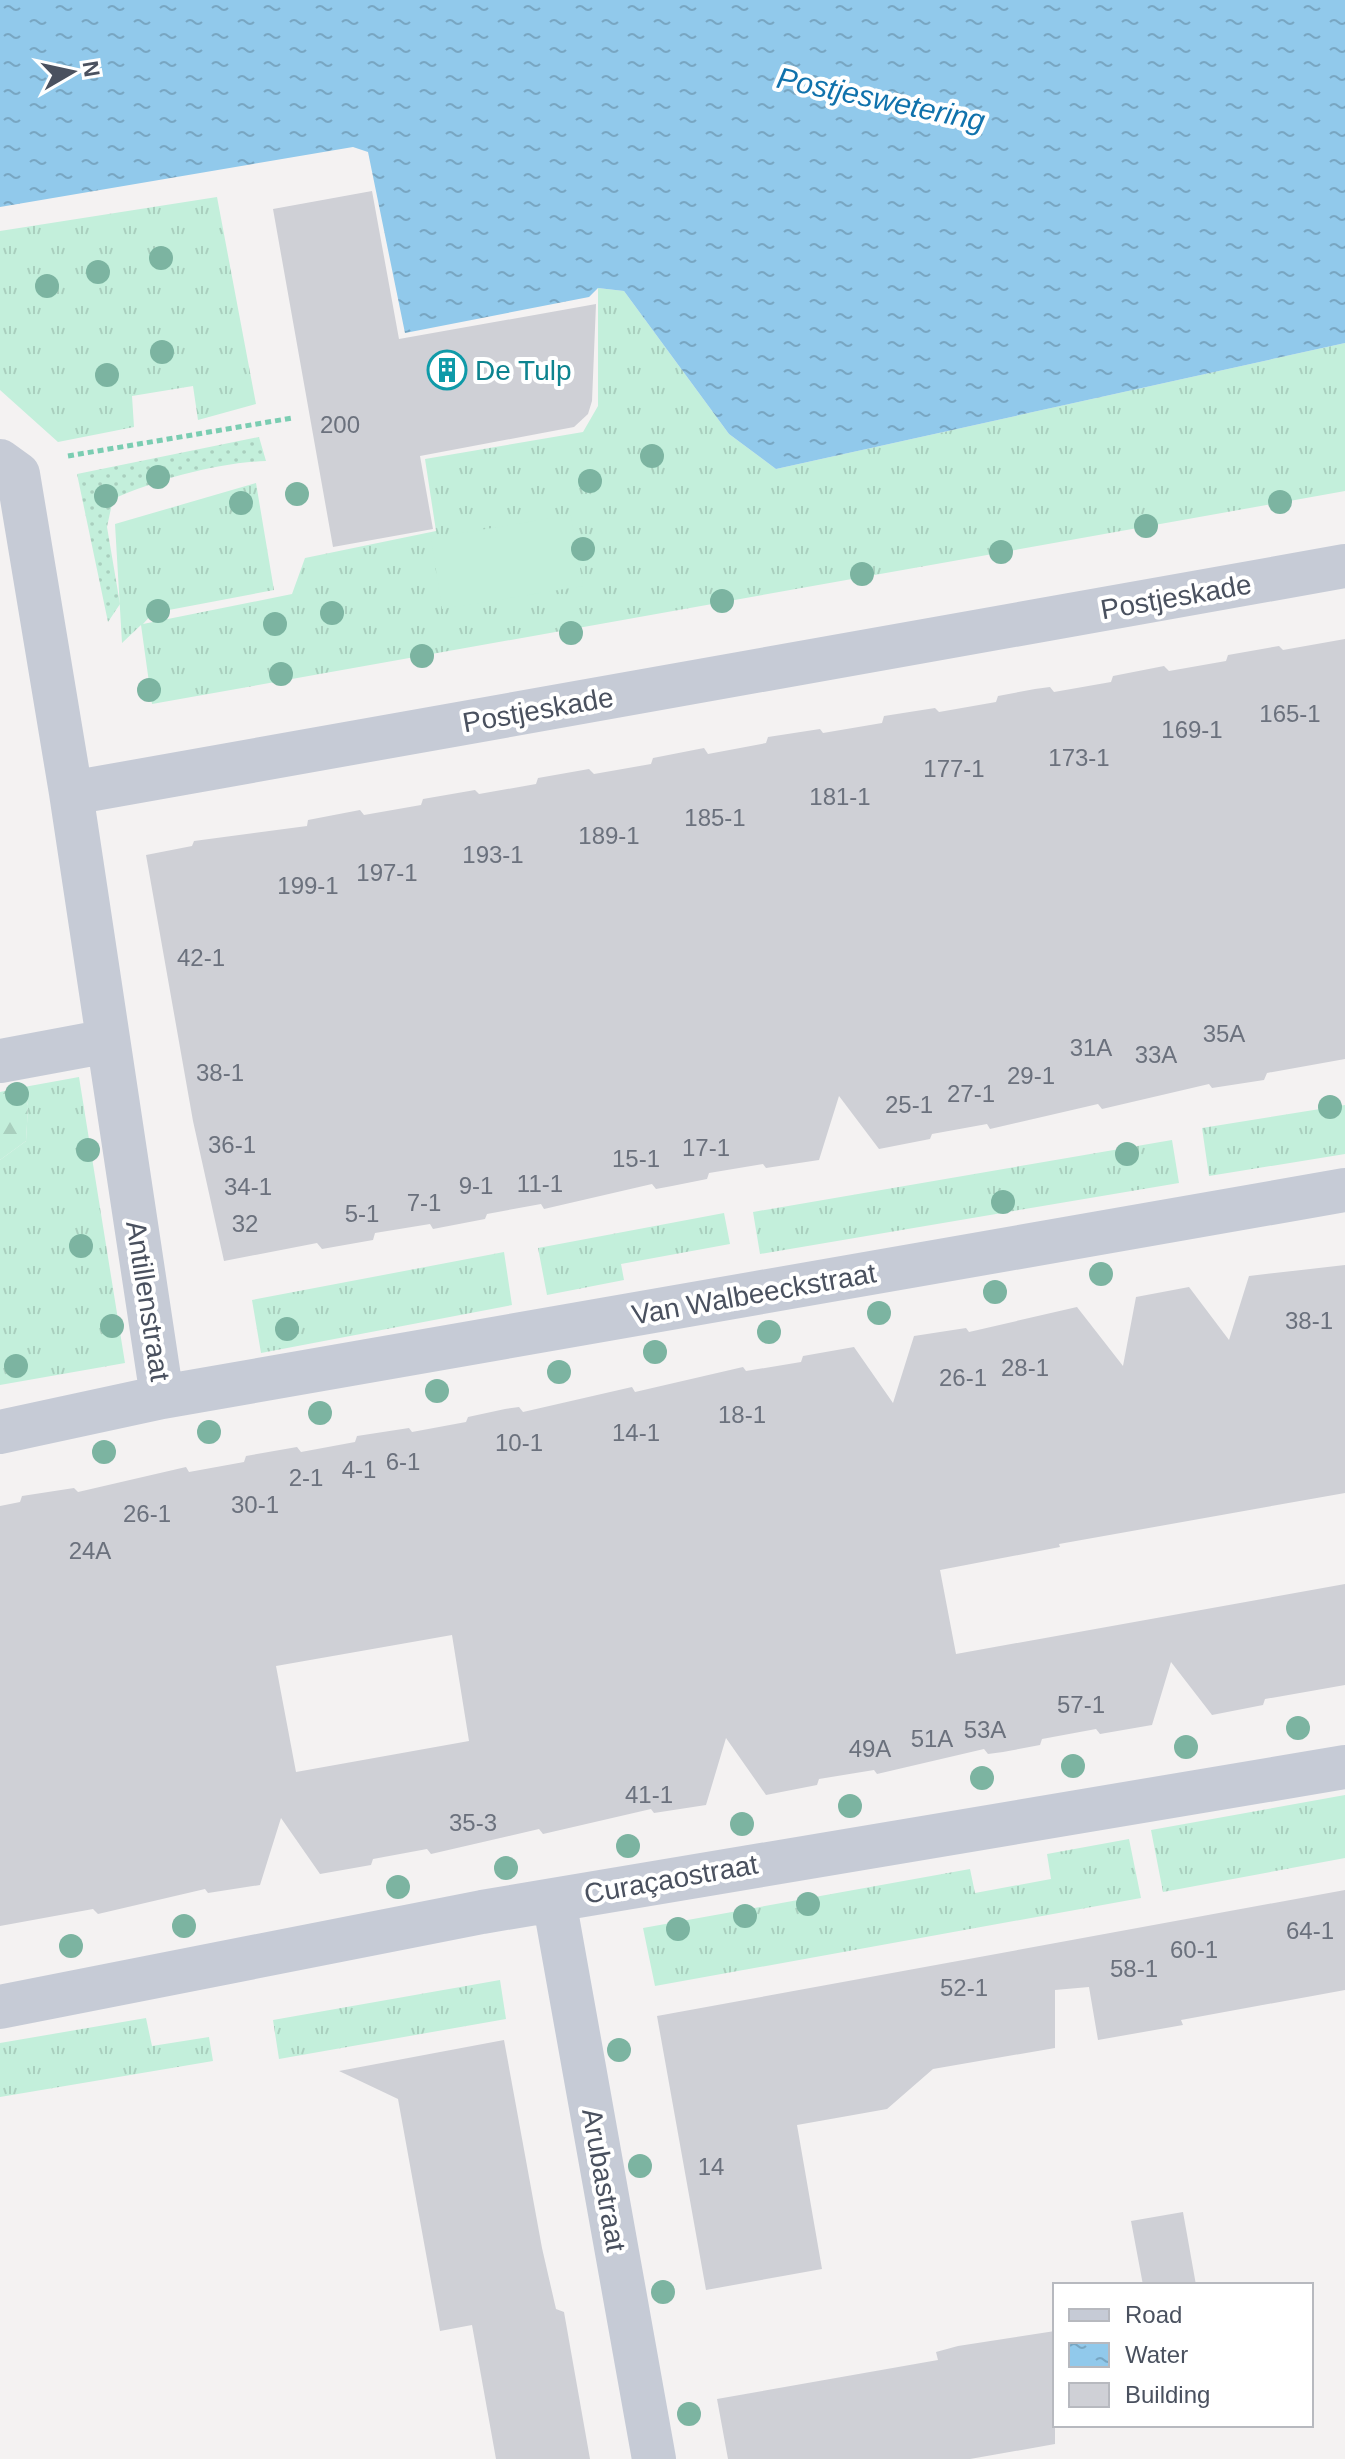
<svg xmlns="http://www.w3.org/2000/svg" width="1345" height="2459" font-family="Helvetica,sans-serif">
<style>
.grass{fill:url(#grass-tufts)}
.forest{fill:url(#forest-firs)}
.garden{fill:url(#garden-dots)}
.pitch{fill:#c3efdb}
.water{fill:url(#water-ripples)}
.building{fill:#cfd0d6;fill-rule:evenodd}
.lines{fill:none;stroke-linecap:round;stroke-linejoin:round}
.path{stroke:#7bcdb2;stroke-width:5;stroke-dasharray:6 4;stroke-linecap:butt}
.minor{stroke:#c6cbd6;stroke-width:44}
.tree{fill:#7cb4a1}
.labels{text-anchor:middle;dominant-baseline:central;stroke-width:8;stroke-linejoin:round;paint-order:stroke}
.number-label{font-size:24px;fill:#6b717d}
.culture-label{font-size:28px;fill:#0d838f;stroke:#fff;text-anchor:start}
.street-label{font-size:28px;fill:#4a515f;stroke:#fff}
.water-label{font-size:30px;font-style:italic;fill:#1072ac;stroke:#fff}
</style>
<defs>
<pattern id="grass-tufts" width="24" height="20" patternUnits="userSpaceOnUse" patternTransform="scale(2)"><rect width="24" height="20" fill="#c3efdb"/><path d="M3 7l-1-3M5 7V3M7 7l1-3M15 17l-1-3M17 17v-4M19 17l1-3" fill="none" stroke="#a9cfbe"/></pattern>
<pattern id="forest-firs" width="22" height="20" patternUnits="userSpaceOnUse" patternTransform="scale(2)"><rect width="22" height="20" fill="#c3efdb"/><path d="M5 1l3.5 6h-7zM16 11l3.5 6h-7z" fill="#a9cfbe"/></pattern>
<pattern id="garden-dots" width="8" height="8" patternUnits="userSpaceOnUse" patternTransform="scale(2)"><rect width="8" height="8" fill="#c3efdb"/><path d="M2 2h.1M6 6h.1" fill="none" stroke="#a9cfbe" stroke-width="1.8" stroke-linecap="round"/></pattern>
<pattern id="water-ripples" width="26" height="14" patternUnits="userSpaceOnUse" patternTransform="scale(2)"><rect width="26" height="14" fill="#91c9eb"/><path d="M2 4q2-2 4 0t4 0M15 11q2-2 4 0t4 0" fill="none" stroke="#78a6c2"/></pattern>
</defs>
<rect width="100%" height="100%" fill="#f4f2f2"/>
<path class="grass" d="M217 197 256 404 198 420 193 386 132 396 134 427 58 442 0 390V231Z
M598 288 624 291 729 434 776 469 1345 343V491L152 704 141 625 122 643 115 524 256 483 274 590 153 613 143 624 292 594 305 558 436 531 425 459 583 432 598 406Z
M79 1077 125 1363 0 1385V1160L26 1141 28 1106 24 1087Z
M1345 1105V1154L1209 1176 1202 1128Z
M1172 1140 1179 1183 760 1254 753 1212Z
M724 1213 730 1244 621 1264 624 1280 547 1295 538 1248Z
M504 1252 512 1305 261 1353 252 1300Z
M1345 1795V1858L1163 1892 1151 1830Z
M1129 1839 1141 1898 655 1986 643 1928 970 1869 975 1893 1051 1879 1047 1854Z
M500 1980 506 2019 279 2059 273 2020Z
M146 2018 152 2046 209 2037 213 2061 0 2097V2043Z"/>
<path class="forest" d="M24 1087 28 1106 26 1141 0 1160V1092Z"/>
<path class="garden" d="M259 437 266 461C216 463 159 479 113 499L107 527 120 604 108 622 77 474Z"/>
<path class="pitch" d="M571 515 583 586 442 609 431 538Z"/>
<path class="water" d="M0 0H1345V343L776 469 729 434 624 291 598 288 589 297 405 333 368 152 353 147 0 207Z"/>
<path class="building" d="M372 191 399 339 596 304 592 401 588 414 574 427 420 456 433 529 333 547 273 209Z
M1345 639V1059L1267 1073 1264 1080 1212 1088 1209 1084 1102 1109 1098 1104 990 1129 987 1124 932 1134 930 1139 879 1149 839 1096 819 1160 766 1168 763 1164 709 1173 707 1179 672 1186 656 1189 652 1184 544 1209 541 1204 487 1214 485 1219 433 1229 430 1224 375 1233 373 1240 322 1249 317 1243 224 1261 193 1121 146 855 192 846 194 841 307 826 308 820 360 810 364 815 421 805 423 799 475 790 479 794 536 784 538 778 589 769 594 774 651 764 653 758 704 748 708 754 766 743 768 737 820 729 823 733 882 723 884 716 935 708 939 712 996 702 998 696 1035 689 1050 687 1054 692 1111 682 1113 676 1164 666 1169 671 1226 661 1228 655 1279 646 1283 650Z
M1345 1265V1493L1059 1544 1060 1547 940 1570 956 1654 1345 1584V1685L1265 1699 1263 1705 1212 1715 1171 1662 1152 1725 1100 1734 1096 1729 1042 1739 1040 1745 1003 1752 988 1754 984 1749 877 1774 874 1770 819 1779 817 1785 766 1795 726 1738 706 1805 654 1813 651 1809 543 1834 539 1829 431 1854 427 1849 373 1859 371 1865 320 1874 281 1818 260 1885 208 1893 205 1889 98 1914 93 1909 0 1926V1506L20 1502 22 1496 74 1488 78 1492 186 1467 189 1472 244 1462 246 1456 297 1447 301 1452 355 1442 357 1436 409 1428 412 1432 466 1422 468 1417 505 1409 519 1407 523 1412 632 1387 635 1392 743 1367 746 1371 801 1362 803 1356 854 1347 893 1403 914 1336 966 1328 969 1332 1077 1307 1123 1366 1136 1297 1189 1287 1229 1340 1249 1276ZM452 1635 469 1741 296 1772 276 1666Z
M1345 1890V1990L1181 2020 1183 2025 1098 2040 1089 1987 1055 1990V2048L933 2069 887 2109 797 2125 822 2269 706 2290 657 2016Z
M504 2040 542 2248 556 2309 564 2312 590 2459H496L472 2325 440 2331 398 2099 339 2071Z
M1183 2212 1196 2285H1143L1131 2221Z
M1055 2331V2444L970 2459H728L717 2399 938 2360 936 2352 958 2346Z"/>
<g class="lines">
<path class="path" d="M68 456 292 418"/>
<path class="minor" d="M0 461 18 474 71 793 1345 566
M71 793 162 1397
M0 1061 108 1041
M0 1432 162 1397 1345 1190
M554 1900 654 2459
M0 2007 482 1912 1345 1767"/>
</g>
<g class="tree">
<circle cx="161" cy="258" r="12"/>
<circle cx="98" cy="272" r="12"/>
<circle cx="47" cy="286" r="12"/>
<circle cx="162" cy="352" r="12"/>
<circle cx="107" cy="375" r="12"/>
<circle cx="652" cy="456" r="12"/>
<circle cx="158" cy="477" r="12"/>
<circle cx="590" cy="481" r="12"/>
<circle cx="297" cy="494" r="12"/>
<circle cx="106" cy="496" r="12"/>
<circle cx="1280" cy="502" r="12"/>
<circle cx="241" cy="503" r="12"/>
<circle cx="1146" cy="526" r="12"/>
<circle cx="583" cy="549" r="12"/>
<circle cx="1001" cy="552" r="12"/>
<circle cx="862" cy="574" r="12"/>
<circle cx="722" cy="601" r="12"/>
<circle cx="158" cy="611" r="12"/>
<circle cx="332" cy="613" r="12"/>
<circle cx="275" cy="624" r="12"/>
<circle cx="571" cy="633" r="12"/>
<circle cx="422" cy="656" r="12"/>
<circle cx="281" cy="674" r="12"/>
<circle cx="149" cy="690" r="12"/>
<circle cx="17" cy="1094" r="12"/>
<circle cx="1330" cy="1107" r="12"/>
<circle cx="88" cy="1150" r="12"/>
<circle cx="1127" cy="1154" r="12"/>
<circle cx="1003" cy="1202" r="12"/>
<circle cx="81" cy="1246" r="12"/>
<circle cx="1101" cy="1274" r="12"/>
<circle cx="995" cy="1292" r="12"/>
<circle cx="879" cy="1313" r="12"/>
<circle cx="112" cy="1326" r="12"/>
<circle cx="287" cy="1329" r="12"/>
<circle cx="769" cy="1332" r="12"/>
<circle cx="655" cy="1352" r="12"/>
<circle cx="16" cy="1366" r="12"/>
<circle cx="559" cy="1372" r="12"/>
<circle cx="437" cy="1391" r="12"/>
<circle cx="320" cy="1413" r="12"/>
<circle cx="209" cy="1432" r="12"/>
<circle cx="104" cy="1452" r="12"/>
<circle cx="1298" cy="1728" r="12"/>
<circle cx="1186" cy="1747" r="12"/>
<circle cx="1073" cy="1766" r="12"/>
<circle cx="982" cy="1778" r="12"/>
<circle cx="850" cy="1806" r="12"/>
<circle cx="742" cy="1824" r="12"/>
<circle cx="628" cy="1846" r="12"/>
<circle cx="506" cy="1868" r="12"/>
<circle cx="398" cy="1887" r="12"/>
<circle cx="808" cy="1904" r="12"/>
<circle cx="745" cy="1916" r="12"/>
<circle cx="184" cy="1926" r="12"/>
<circle cx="678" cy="1929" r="12"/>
<circle cx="71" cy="1946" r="12"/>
<circle cx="619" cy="2050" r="12"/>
<circle cx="640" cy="2166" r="12"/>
<circle cx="663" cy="2292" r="12"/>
<circle cx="689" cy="2414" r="12"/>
</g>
<defs>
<g id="building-ring" transform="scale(2)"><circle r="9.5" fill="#fff" stroke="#0f9aa8" stroke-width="1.5"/><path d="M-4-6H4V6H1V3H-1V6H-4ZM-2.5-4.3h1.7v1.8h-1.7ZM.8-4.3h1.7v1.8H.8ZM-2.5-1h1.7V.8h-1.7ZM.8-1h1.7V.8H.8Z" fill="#0f9aa8"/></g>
</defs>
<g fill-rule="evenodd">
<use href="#building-ring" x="447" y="370"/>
</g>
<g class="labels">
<g class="number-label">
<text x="340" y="424">200</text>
<text x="1290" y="713">165-1</text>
<text x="1192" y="729">169-1</text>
<text x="1079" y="757">173-1</text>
<text x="954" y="768">177-1</text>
<text x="840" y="796">181-1</text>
<text x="715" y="817">185-1</text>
<text x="609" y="835">189-1</text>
<text x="493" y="854">193-1</text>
<text x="387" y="872">197-1</text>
<text x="308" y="885">199-1</text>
<text x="201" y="957">42-1</text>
<text x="1224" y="1033">35A</text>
<text x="1091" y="1047">31A</text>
<text x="1156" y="1054">33A</text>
<text x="220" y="1072">38-1</text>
<text x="1031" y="1075">29-1</text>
<text x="971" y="1093">27-1</text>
<text x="909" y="1104">25-1</text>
<text x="232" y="1144">36-1</text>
<text x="706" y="1147">17-1</text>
<text x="636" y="1158">15-1</text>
<text x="540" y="1183">11-1</text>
<text x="476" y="1185">9-1</text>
<text x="248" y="1186">34-1</text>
<text x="424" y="1202">7-1</text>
<text x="362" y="1213">5-1</text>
<text x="245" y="1223">32</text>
<text x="1309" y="1320">38-1</text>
<text x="1025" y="1367">28-1</text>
<text x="963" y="1377">26-1</text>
<text x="742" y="1414">18-1</text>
<text x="636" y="1432">14-1</text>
<text x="519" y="1442">10-1</text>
<text x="403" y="1461">6-1</text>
<text x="359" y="1469">4-1</text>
<text x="306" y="1477">2-1</text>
<text x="255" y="1504">30-1</text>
<text x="147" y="1513">26-1</text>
<text x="90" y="1550">24A</text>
<text x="1081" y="1704">57-1</text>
<text x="985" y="1729">53A</text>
<text x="932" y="1738">51A</text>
<text x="870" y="1748">49A</text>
<text x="649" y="1794">41-1</text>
<text x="473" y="1822">35-3</text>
<text x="1310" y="1930">64-1</text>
<text x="1194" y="1949">60-1</text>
<text x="1134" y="1968">58-1</text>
<text x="964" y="1987">52-1</text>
<text x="711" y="2166">14</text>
</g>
<g class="culture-label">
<text x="475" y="370">De Tulp</text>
</g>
<g class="street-label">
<text transform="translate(1176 597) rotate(-10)">Postjeskade</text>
<text transform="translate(538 710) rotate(-10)">Postjeskade</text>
<text transform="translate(754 1294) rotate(-10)">Van Walbeeckstraat</text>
<text transform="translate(148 1301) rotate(81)">Antillenstraat</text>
<text transform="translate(671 1879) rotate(-10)">Curaçaostraat</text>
<text transform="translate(604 2180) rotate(80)">Arubastraat</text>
</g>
<g class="water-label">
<text transform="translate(881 99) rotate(12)">Postjeswetering</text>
</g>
</g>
<rect x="1053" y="2283" width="260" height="144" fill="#ffffff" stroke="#b7b9bf" stroke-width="2"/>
<rect x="1069" y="2309" width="40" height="12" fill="#c6cbd6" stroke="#b7b9bf" stroke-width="2"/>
<text x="1125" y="2323" font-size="24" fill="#4a515f">Road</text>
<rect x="1069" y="2343" width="40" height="24" fill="url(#water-ripples)" stroke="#b7b9bf" stroke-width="2"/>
<text x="1125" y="2363" font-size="24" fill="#4a515f">Water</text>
<rect x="1069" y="2383" width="40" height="24" fill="#cfd0d6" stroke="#b7b9bf" stroke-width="2"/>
<text x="1125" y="2403" font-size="24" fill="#4a515f">Building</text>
<g transform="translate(72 72) rotate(81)" stroke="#ffffff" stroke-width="6" paint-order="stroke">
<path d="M0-6L14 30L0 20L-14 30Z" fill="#4a515f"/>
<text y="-12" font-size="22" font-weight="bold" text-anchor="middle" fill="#4a515f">N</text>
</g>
</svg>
